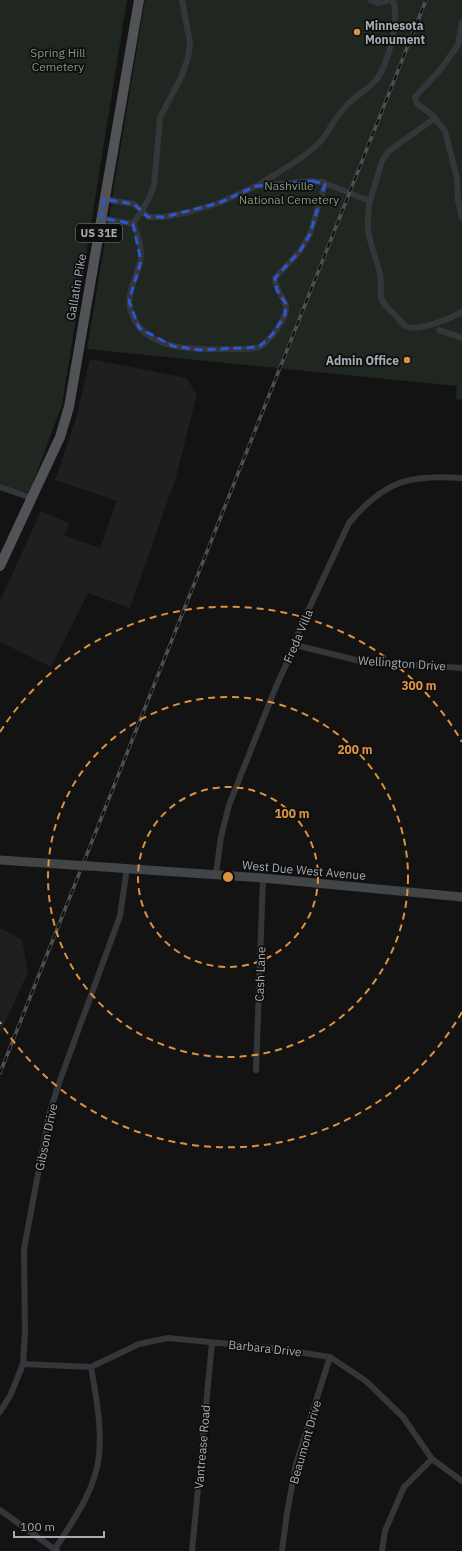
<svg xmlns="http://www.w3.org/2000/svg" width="462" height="1551" font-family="'IBM Plex Sans',sans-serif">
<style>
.built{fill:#1f1f21}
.green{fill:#202620}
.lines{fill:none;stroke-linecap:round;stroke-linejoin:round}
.minor{stroke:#343639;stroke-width:6}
.secondary{stroke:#424548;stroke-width:9}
.primary{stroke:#515357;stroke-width:10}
.rail-casing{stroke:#4d5053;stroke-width:3.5}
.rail{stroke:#0e0e0f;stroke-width:2;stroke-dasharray:6;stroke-linecap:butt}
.secondary-bridge{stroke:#424548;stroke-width:9}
.marked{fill:none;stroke:#2b57d4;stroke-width:3;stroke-dasharray:8 5;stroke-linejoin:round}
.ring{fill:none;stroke:#dd9242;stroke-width:2;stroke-dasharray:7 5}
.poi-dot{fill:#dd9242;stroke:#0e0e0f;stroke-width:1.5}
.labels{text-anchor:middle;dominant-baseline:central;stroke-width:3.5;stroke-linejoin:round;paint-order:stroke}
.shield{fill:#0e0e0f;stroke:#787d82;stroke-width:1}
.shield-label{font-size:11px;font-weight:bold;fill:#a6acb3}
.poi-label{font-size:12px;font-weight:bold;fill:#a6acb3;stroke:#0e0e0f;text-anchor:start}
.park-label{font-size:12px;fill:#819c7f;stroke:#0e0e0f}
.street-label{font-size:12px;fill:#a6acb3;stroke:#0e0e0f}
.centre{fill:#dd9242;stroke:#0e0e0f;stroke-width:2}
.ring-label{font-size:12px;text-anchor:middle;font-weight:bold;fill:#dd9242;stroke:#0e0e0f;stroke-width:3.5;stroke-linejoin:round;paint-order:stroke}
</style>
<rect width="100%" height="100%" fill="#131314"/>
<path class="built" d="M90 359 186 378 197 394 176 477 130 608 88 593 51 667 0 642V601L41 511 69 523 64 535 100 548 117 501 55 480 75 422Z
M0 928 22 940 28 972 0 1034Z"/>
<path class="green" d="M0 0H127L62 405 29 493 0 485Z
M145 0H462V400L456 399 457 386 87 349Z"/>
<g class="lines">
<path class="minor" d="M182 0 190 43 188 58 182 75 160 118 154 186 147 202 133 224C138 235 143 250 140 262 136 280 124 296 132 315 147 351 196 350 228 349 238 349 250 350 259 347 269 342 282 324 285 314 290 300 274 292 275 278L300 251 310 234 325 184
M371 0 378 3 389 0
M462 22 458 45 440 70 415 97 417 104 430 113 445 131 457 178 458 201 462 218
M257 186C278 172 302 160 320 142 330 130 336 116 347 105 355 96 367 90 375 81 388 66 400 19 393 0
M104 199 134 204 148 217H164L189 212 219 203 256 186 312 181 322 182 370 201C364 233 371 241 379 270 382 279 380 288 381 297 383 303 389 310 394 314 397 317 401 322 404 325 415 334 451 318 462 312
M370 201 382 161 389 151 435 118
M101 218 133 224
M439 330 462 338
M0 487 32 498
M295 645 360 661 462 668
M216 874 221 837 229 805 275 689 295 645 299 630 349 523C384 481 409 474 462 478
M256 1070 263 878
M23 1364 91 1367 139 1344 168 1338 271 1348 330 1357 366 1381 403 1417 432 1459 462 1481
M0 1412 10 1396 23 1364 25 1332 24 1249 49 1115 59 1083 120 916 127 868
M0 1510 57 1551
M55 1549C73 1521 96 1489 99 1455 102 1426 96 1396 91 1367
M192 1551 212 1343
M282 1551 287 1513 296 1464 330 1357
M382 1551 385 1531 404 1487 432 1459"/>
<path class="secondary" d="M0 860 73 865
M89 866 263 878 462 897"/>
<path class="primary" d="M0 566 60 437 69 407 139 0"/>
<g class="rail-casing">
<path id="rail" d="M0 1073 426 0"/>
</g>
<use href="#rail" class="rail"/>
<path class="secondary-bridge" d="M73 865 89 866"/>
</g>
<path class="marked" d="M312 181 325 184 310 234 300 251 275 278 277 290 286 304 285 315 272 335 259 347 200 350 173 346 139 328 129 301 141 261 133 224 101 218 104 199 134 204 148 217H164L219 203 256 186Z"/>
<g class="ring">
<circle cx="228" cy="877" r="90"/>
<circle cx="228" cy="877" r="180"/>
<path d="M462 1012A270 270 0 0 1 0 1022M0 732A270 270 0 0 1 462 742"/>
</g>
<g class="poi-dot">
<circle cx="357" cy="32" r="4"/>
<circle cx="407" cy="360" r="4"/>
</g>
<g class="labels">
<rect class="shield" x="76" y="224" width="46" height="18" rx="3"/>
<g class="shield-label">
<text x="99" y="233">US 31E</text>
</g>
<g class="poi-label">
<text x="365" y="25">Minnesota<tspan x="365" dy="14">Monument</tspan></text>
<text x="399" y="360" text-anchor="end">Admin Office</text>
</g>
<g class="park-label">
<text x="58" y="52">Spring Hill<tspan x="58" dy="14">Cemetery</tspan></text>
<text x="289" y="185">Nashville<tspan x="289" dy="14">National Cemetery</tspan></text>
</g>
<g class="street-label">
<text transform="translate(76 287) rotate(-80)">Gallatin Pike</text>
<text transform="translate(298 636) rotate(-67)">Freda Villa</text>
<text transform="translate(402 663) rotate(4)">Wellington Drive</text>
<text transform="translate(304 870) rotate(5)">West Due West Avenue</text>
<text transform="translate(260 974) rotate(-88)">Cash Lane</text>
<text transform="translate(46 1137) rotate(-78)">Gibson Drive</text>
<text transform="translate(265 1348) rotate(6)">Barbara Drive</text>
<text transform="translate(305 1442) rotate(-74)">Beaumont Drive</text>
<text transform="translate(202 1447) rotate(-85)">Vantrease Road</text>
</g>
</g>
<circle cx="228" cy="877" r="6" class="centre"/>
<g class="ring-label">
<text x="419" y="690">300 m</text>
<text x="355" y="754">200 m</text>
<text x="292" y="818">100 m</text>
</g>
<path d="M14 1531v6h90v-6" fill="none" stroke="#a6acb3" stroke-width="2"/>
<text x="20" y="1531" font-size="12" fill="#a6acb3" stroke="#0e0e0f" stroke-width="3" paint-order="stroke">100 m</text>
</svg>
